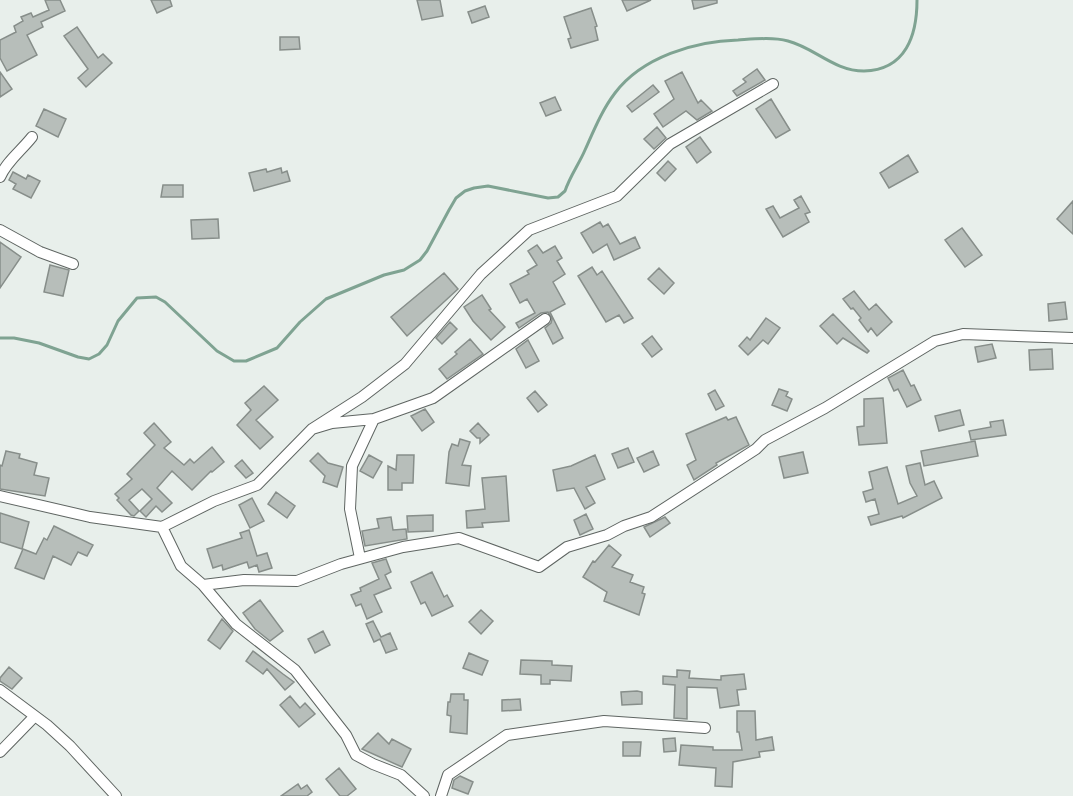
<svg xmlns="http://www.w3.org/2000/svg" width="1073" height="796" font-family="'Open Sans',sans-serif">
<style>
.lines{fill:none;stroke-linecap:round;stroke-linejoin:round}
.stream{stroke:#7fa392;stroke-width:3}
.building{fill:#b7beba;stroke:#878e8a;stroke-width:1.5}
.minor-casing{stroke:#5f6562;stroke-width:12}
.minor{stroke:#fff;stroke-width:10}
</style>
<rect width="100%" height="100%" fill="#e8efeb"/>
<g class="lines">
<path class="stream" d="M0 338H14L39 343 78 357 89 359 99 354 107 345 118 321 137 298 156 297 165 302 217 351 234 361H246L277 348 300 322 326 299 384 275 404 270 420 260 427 251 449 210 456 198 465 191 474 188 488 186 548 198 558 197 565 191C570 176 579 164 585 150 594 130 602 110 615 93 642 57 695 41 738 40 754 39 772 37 788 41 815 48 834 71 864 71 906 70 917 35 917 0"/>
</g>
<path class="building" d="M45 0H60L65 11 41 22 43 27 27 35 37 55 7 71 0 58V40L16 32 14 26 23 21 21 17 31 13 33 17 49 10Z
M151 0H170L172 6 157 13Z
M417 0H440L443 16 422 20Z
M622 0H651L627 11Z
M692 0H717V3L694 9Z
M485 6 489 17 472 23 468 12Z
M591 8 597 26 595 27 598 40 571 48 568 39 571 38 564 17Z
M77 27 98 58 103 54 112 63 86 87 78 78 88 69 64 36Z
M280 37H299L300 49 280 50Z
M757 69 765 80 737 96 733 91 746 82 743 79Z
M0 72 12 89 0 97Z
M682 72 698 103 701 100 712 111 697 120 686 111 663 127 654 114 674 99 665 81Z
M653 85 659 92 632 112 627 106Z
M555 97 561 110 546 116 540 103Z
M771 99 790 130 776 138 756 109Z
M44 109 66 119 58 137 36 126Z
M657 127 666 138 654 149 644 139Z
M700 137 711 152 697 163 686 147Z
M908 155 918 172 889 188 880 173Z
M668 161 676 169 665 181 657 173Z
M281 168 282 173 287 171 290 181 254 191 249 173 266 169 267 172Z
M13 172 26 179 28 175 40 181 31 198 13 189 16 184 9 180Z
M163 185H183V197H161Z
M801 196 810 212 805 214 809 222 783 237 766 209 773 206 780 218 799 208 794 200Z
M1073 201V234L1057 219Z
M218 219 219 238 192 239 191 220Z
M600 222 603 227 608 224 620 244 635 237 640 248 614 260 607 244 593 253 581 233Z
M962 228 982 255 965 267 945 240Z
M0 242 21 257 0 288Z
M537 245 543 253 555 246 562 258 557 261 565 274 553 282 565 304 550 312 563 338 553 344 545 328 551 323 552 319 548 312 541 313 519 328 516 323 535 313 527 299 520 303 510 284 529 274 527 271 537 265 528 251Z
M50 265 69 270 63 296 44 292Z
M592 267 597 275 602 271 633 318 624 323 619 315 606 322 578 276Z
M659 268 674 283 664 294 648 279Z
M444 273 458 289 407 336 391 317Z
M854 291 869 310 876 304 892 322 877 336 871 328 868 332 859 320 861 318 853 308 851 309 843 299Z
M482 295 491 309 489 310 505 327 491 340 473 321 464 307Z
M1065 302 1067 319 1049 321 1048 304Z
M833 314 869 351 867 353 843 338 837 344 820 326Z
M766 318 780 328 768 344 763 340 748 355 739 346 747 337 750 340Z
M450 322 457 329 442 344 436 338Z
M652 336 662 349 652 357 642 344Z
M470 339 483 354 447 379 439 369 457 354 455 352Z
M528 340 539 361 526 368 516 349Z
M992 344 996 358 978 362 975 347Z
M1052 349 1053 369 1030 370 1029 350Z
M903 370 911 386 914 385 921 400 907 407 898 389 894 391 888 378Z
M264 386 278 400 256 420 273 437 260 449 237 425 251 410 245 403Z
M779 389 788 392 786 396 792 399 787 411 772 405Z
M715 390 724 406 716 410 708 394Z
M535 391 547 405 538 412 527 398Z
M883 398 887 443 859 445 857 427 864 426V399Z
M425 409 434 422 422 431 411 416Z
M960 410 964 425 939 431 935 416Z
M726 417 728 420 736 417 749 445 716 463 717 465 694 480 687 465 696 460 686 434Z
M1003 420 1006 435 971 440 969 431 991 427 990 422Z
M154 423 171 442 164 448 184 465 190 459 194 463 212 447 224 462 212 472 211 471 192 490 172 471 157 488 172 503 162 512 156 506 146 517 140 511 152 499 142 489 129 500 139 511 134 516 131 515 117 500 119 498 115 494 132 479 127 474 155 445 144 433Z
M478 423 489 435 480 443V438H477L470 431Z
M460 439 470 442 462 465 471 466 469 486 446 483 449 452 452 444 458 446Z
M975 441 978 456 924 466 921 451Z
M628 448 634 462 618 468 612 454Z
M6 451 20 454 19 458 37 463 34 475 49 478 45 496 0 489V465L2 466Z
M653 451 659 465 644 472 637 458Z
M803 452 808 473 784 478 779 457Z
M318 453 328 463 343 467 337 487 323 482 325 476 310 461Z
M369 455 382 462 373 478 360 471Z
M397 455H414L413 483H402V490H388V466L396 470Z
M595 455 605 479 586 487 595 503 585 509 574 488 557 491 553 470 571 466Z
M242 460 253 473 246 478 235 466Z
M920 463 925 485 934 481 942 498 903 518 902 516 871 525 868 517 879 514 875 499 866 502 863 492 873 489 869 472 887 467 898 504 917 496 910 483 906 466Z
M506 476 509 521 482 523 483 527 467 528 466 511 485 509 482 478Z
M276 492 295 506 287 518 268 504Z
M252 498 264 521 250 528 239 505Z
M0 513 29 522 22 549 0 542Z
M586 514 593 529 580 535 574 520Z
M433 515V531L408 532 407 516Z
M391 517 393 530 406 529 407 539 365 546 362 531 379 528 377 519Z
M665 517 670 523 650 537 644 527Z
M54 526 93 545 87 556 78 552 71 565 53 556 44 579 15 568 23 549 36 554 44 538 47 540Z
M249 530 257 556 267 553 272 568 259 572 257 565 249 568 247 562 223 570 222 565 213 568 207 549 242 538 240 533Z
M609 545 621 555 612 567 633 575 630 582 644 587 642 593 645 594 639 615 604 601 607 592 583 577 593 561 595 562Z
M386 559 391 572 385 575 391 588 374 595 382 612 367 619 361 604 356 606 351 595 361 591 360 588 379 579 372 563Z
M432 572 444 597 447 595 453 606 432 616 425 602 421 604 411 582Z
M260 600 283 631 270 641 255 629 243 613Z
M481 610 493 621 481 634 469 622Z
M222 619 233 631 220 649 208 640Z
M373 621 381 637 390 633 397 649 386 653 380 639 374 642 366 624Z
M323 631 330 645 315 653 308 639Z
M253 651 283 674 294 682 285 690 267 669 263 674 246 661Z
M469 653 488 661 482 675 463 668Z
M521 660 552 661V665L572 666 571 681 550 680V684H541V675L520 674Z
M9 667 22 678 12 689 0 681V678Z
M677 670 690 671 689 678 721 680V676L744 674 746 689 737 690 739 705 720 708 717 688 687 687V719L674 718 675 685 663 684V676L677 677Z
M637 691 642 692V704L622 705 621 692Z
M451 694H464V700H468L467 734 450 732 451 716 447 715 448 702H450Z
M290 696 300 708 305 703 315 714 299 727 280 705Z
M520 699 521 710 502 711V700Z
M737 711H755L756 740 772 737 774 750 759 752 760 757 733 762 732 787 715 786 716 768 679 765 681 745 713 747V750H742L739 732H737Z
M378 733 389 744 392 739 411 749 402 767 362 749Z
M675 738 676 751 664 752 663 739Z
M623 742H641L640 756H623Z
M339 768 356 789 347 796H340L326 779Z
M460 776 473 782 468 794 452 788 454 780Z
M298 784 301 789 307 785 312 792 307 796H281Z"/>
<g class="lines">
<g class="minor-casing">
<path id="minor" d="M0 177C7 161 21 151 32 137
M0 230 40 252 73 264
M312 429 362 397 405 364 481 274 529 230 617 196 670 144 773 84
M0 496 90 517 162 527 181 566 203 585 236 624 295 670 346 735 356 755 373 764 401 775 424 796
M162 527 214 501 257 485 312 429 332 423 374 419 433 398 545 319
M360 558 350 509 352 466 374 419
M203 585 244 580 297 581 341 564 403 547 459 538 539 567 567 547 607 535 624 526 651 517 756 449 765 440 825 408 935 341 963 334 1073 338
M0 690 47 725 70 746 116 796
M0 752 35 716
M441 796 448 775 507 735 604 721 705 728"/>
</g>
<use href="#minor" class="minor"/>
</g>
</svg>
